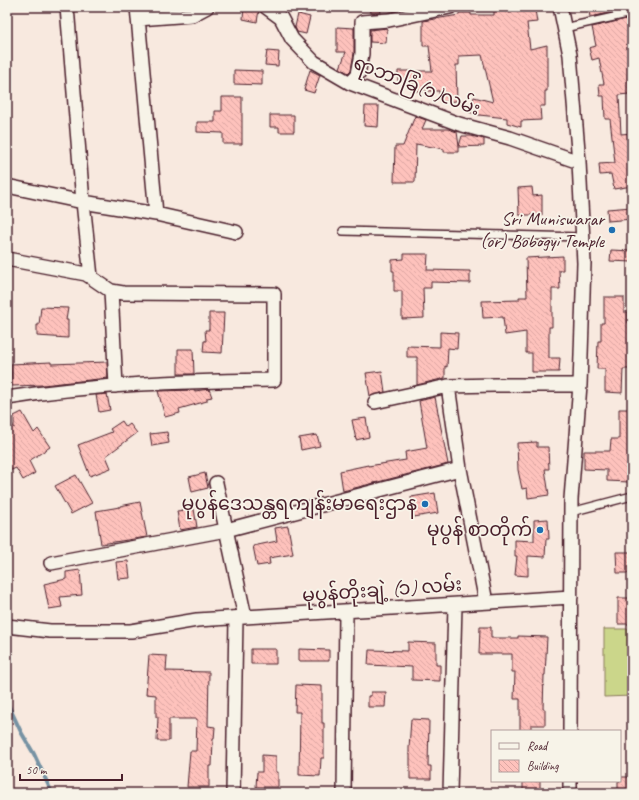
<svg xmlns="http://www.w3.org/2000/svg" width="639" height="800" font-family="Caveat,'Noto Sans Myanmar',sans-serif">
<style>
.pitch{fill:#cbd68a;stroke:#8a7a5a}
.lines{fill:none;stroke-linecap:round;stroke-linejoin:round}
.stream{stroke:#7692a3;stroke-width:4}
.building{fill:url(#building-back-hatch);stroke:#4a1f2b}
.service-casing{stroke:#4a1f2b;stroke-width:10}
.minor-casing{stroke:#4a1f2b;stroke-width:16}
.service{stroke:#f7f3e8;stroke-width:7}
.minor{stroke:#f7f3e8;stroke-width:13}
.poi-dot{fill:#1f6fb2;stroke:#f7f3e8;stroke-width:1.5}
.labels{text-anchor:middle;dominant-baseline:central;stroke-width:3.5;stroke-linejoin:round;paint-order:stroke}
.street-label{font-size:19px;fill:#4a1f2b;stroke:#f7f3e8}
.poi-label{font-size:19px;fill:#4a1f2b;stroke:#f7f3e8;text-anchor:end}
</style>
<defs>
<pattern id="building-back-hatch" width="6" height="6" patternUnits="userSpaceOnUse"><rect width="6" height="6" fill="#fec2bc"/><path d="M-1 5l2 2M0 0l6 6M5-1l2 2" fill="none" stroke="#dba6a2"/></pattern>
</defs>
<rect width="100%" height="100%" fill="#f8e9df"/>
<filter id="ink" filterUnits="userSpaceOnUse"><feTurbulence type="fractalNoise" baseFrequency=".025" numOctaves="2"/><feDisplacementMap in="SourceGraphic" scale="8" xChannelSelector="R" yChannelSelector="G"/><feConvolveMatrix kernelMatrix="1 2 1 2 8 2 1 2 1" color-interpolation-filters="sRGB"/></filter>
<g filter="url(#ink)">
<path class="pitch" d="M604 629H632V696L604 697Z"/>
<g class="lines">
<path class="stream" d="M7 702 21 732 34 754 52 793"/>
</g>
<path class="building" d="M244 7 259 10 257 22 243 19Z
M370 7H380L381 13H371Z
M494 7H509V13L535 10 537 22 527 23 530 49 547 45V91H545V106H540L541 120 521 121V127L507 123V118L479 115 469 112 474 97 493 102 482 55 459 56V65H456L457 101 440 102 439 91H412V82L398 81V71H432L429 46H423V21L459 15V13H471V15H494Z
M588 7H623L624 10 590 17Z
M298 14 310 17 306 34 297 32 295 27Z
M626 19 632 50V75L628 76 629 94 619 95 621 134 632 133V150H629L632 169V186L614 189 611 174 600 175 599 164 615 163 610 119H605L604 96H600L599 84H604L599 58 592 60 589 48 596 46 592 27Z
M337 27 354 28V53L351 70 348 73 340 68 346 52H337Z
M387 28 386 43 370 42V30Z
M267 51 279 52 278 66 265 65Z
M234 70 262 71V85L234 84Z
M310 70 320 75 314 93 304 90Z
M222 97H242V144H223V133L197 132V122H215V111H222Z
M365 106H379L378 127 364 126Z
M270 115H294V132H279V127H270Z
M415 116 426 120 422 129H448L457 132 459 146 462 136H471L484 139V146L458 147V152H444V149L416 144 415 182H394L395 146H403Z
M532 187 533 196 542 195V215H519L518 188Z
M632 207V219L608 221 607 209Z
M611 250 632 251V262L610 261Z
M404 254H428L427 270 470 271V283L431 282V288H423L424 318 402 319V291H394V271H392V260L404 259Z
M563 256V270H559L560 289H552V327H549V358H560L559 372H532V353H526V332L505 335 503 317 483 318 482 301 519 300V297H527L526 258Z
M604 297H624V312H628V323L632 324V369H623L622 393 605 392V369H597L598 341H601V323H604Z
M41 307 68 308 66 320H68V338L37 336V325H39Z
M209 313H224L222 353 203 352 204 341H206L205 330H209Z
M440 332 458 333 457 349 448 348 447 367 445 366V378L417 385V357H407V346L440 347Z
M178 349H193L194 374H178Z
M51 362V364L107 362 108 378 43 385 12 386 11 364Z
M382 371 385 392 370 396 366 373Z
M209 389 212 397 207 398V401L179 409 180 413 165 417 158 391 195 390V391Z
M107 394 110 410 99 412 96 395Z
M435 397 448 464 343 491 340 471 368 465V466L406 460 405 452 427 448 419 401Z
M619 409H632V450H630L629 482 607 481V470L584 469V451H610L611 439H619Z
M22 412 34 433 38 429 50 447 29 461 35 473 23 480 16 468 7 472V416L14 428V416Z
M366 418 369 437 356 440 352 420Z
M122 421 126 427 130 424 137 433 106 456 111 468 90 476 78 445 112 432 110 429Z
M167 432 169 443 152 446 150 434Z
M317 435 320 446 301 450 299 438Z
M537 442V447H548L549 469H545L549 495 528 498 527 488 522 489 518 470 517 443Z
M205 473 208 488 192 492 189 477Z
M76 475 92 503 71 514 55 486Z
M435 493 438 513 414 517 411 497Z
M140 502 147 537 101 544 96 511 120 507V506Z
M194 509 197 527 180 530 177 511Z
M548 519 549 539H546L545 557 528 556V576L515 575 517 556H515V540L534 541V520Z
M288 526 293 554 269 558 270 564 257 566 253 546 277 541 275 528Z
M616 552H632V573H617Z
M128 561 130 578 118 579 116 562Z
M80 570 82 595 60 597 62 607 49 609 44 584 66 579V572Z
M618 598H632V624H618Z
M480 627H491V638H518V636L547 637 545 675H544L543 709H545V725H531V731H520V699H514L515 672H512V654H479Z
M408 642 436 643V665H440V681L412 680V667L368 665 369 650 408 651Z
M251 649H276V664H251Z
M299 649 329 650V661H299Z
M149 655 167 656 166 671 209 672 208 726 215 727 214 739H213L212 766H209V787H187L190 751H196L197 719H169V741H157L158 717H156V695L146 694Z
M296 685 322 686V723H324V758H321L320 776 299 775 300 712H295Z
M371 692H386L385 707H368V696H371Z
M411 719 429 720 428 766H431V779H410V754H409V748Z
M262 755 276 756V772H278V787H256L257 772H262Z
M620 777H632V793H618V781H620Z
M523 781H540V793H523Z"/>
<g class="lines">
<g class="service-casing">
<path id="service" d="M564 28 632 13
M343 231 582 237
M571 512 632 496"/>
</g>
<g class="minor-casing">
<path id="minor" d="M67 7 83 202 91 277
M137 7 156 214
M266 7 281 18 292 39 314 62 350 83 459 124 510 138 579 162
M560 7 570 55 579 162 584 263 580 385 571 499 570 731
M138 19 192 15 207 7
M350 83 358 74 362 54V22L389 20 450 7
M7 186 83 202 156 214 236 232
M7 259 86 274 111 291 123 293 274 294V380C185 381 95 384 7 398
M111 291 116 386
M448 386 460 469
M375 402 448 386 495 385H580
M216 483 245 617
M51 563 226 530 460 469 486 602
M7 626 50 631H131L197 620 571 597
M233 793 236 618
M344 793 346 612
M450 793 455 605
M570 793V781"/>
</g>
<use href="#service" class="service"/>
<use href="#minor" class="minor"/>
</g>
</g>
<g class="poi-dot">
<circle cx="612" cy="230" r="4"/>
<circle cx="425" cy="504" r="4"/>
<circle cx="540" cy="530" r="4"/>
</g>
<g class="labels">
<g class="street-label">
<text transform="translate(417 86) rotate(21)">ရာဘာခြံ(၁)လမ်း</text>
<text transform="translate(382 590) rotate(-4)">မုပွန်တိုးချဲ့ (၁) လမ်း</text>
</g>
<g class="poi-label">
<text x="604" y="219">Sri Muniswarar<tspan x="604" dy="22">(or) Bobogyi Temple</tspan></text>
<text x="417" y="504">မုပွန်ဒေသန္တရကျန်းမာရေးဌာန</text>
<text x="532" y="530">မုပွန် စာတိုက်</text>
</g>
</g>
<rect width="639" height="800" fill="none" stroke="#f7f3e8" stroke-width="24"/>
<rect x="12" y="12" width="615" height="776" fill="none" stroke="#4a1f2b" stroke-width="1.5" filter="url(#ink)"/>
<rect x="491" y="730" width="130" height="52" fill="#f7f3e8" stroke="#b29e9c"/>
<rect x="499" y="743" width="20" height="6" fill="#f7f3e8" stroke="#b29e9c"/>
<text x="527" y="750" font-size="12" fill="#4a1f2b">Road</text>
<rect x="499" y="760" width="20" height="12" fill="url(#building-back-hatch)" stroke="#b29e9c"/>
<text x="527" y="770" font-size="12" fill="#4a1f2b">Building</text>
<path d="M20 774v6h102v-6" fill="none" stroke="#4a1f2b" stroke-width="2"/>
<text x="26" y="774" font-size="12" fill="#4a1f2b" stroke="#f7f3e8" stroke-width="3" paint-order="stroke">50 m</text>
</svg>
